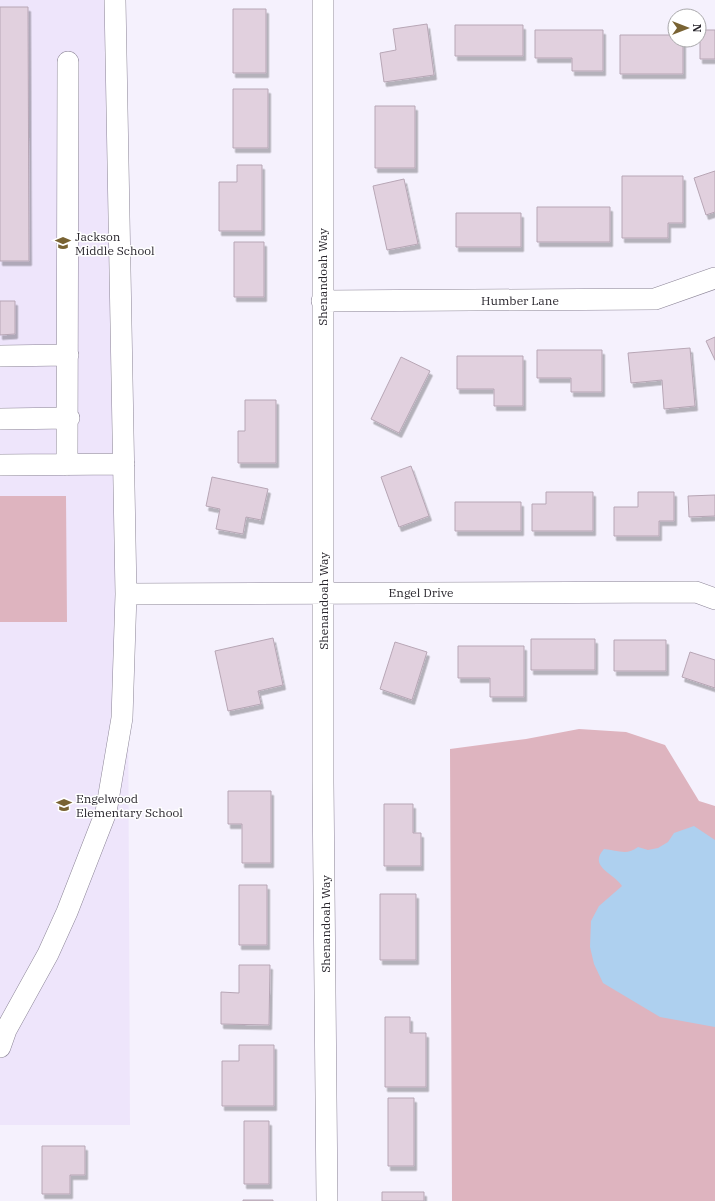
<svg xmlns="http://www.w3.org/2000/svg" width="715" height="1201" font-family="'IBM Plex Serif',serif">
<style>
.built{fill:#eee5fb}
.green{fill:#deb4bf}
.water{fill:#aed0ef}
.building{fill:#e1d0de;stroke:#b7a6b5;filter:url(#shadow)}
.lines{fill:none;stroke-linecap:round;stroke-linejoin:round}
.minor-casing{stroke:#8c8597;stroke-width:22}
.minor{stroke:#fff;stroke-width:21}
.labels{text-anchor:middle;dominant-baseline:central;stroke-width:3;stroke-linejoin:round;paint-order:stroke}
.poi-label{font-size:12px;fill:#29262d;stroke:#fff;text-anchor:start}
.street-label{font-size:12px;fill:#29262d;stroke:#fff}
</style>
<defs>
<filter id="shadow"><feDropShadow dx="2.5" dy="4.5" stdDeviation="0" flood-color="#0004"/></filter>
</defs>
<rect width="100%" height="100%" fill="#f5f1fd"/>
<path class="built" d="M0 0H125L130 1125H0Z"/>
<path class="green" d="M0 496H66L67 622H0Z
M579 729 626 732 665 745 699 801 715 806V1201H452L450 749 526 739Z"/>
<path class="water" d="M694 826 715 840V1027L660 1017 603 983 594 964 590 947 591 921 599 906 622 886C613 872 588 867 604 849 617 850 627 856 638 847L648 850 658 848 668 842 674 833Z"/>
<path class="building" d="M0 7H28L29 261H0Z
M233 9H266V73H233Z
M427 24 434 75 384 82 380 53 396 50 393 29Z
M455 25H523V56H455Z
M535 30H603V71H572V58H535Z
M700 30H715V59H700Z
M620 35H675V40H683V74H620Z
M233 89H268V148H233Z
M375 106H415V168H375Z
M237 165H262V231H219V182H237Z
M715 171V212L706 215 694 178Z
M622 176H683V223H668V238H622Z
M404 179 418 244 387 250 373 186Z
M537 207H610V242H537Z
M456 213H521V247H456Z
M234 242H264V297H234Z
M0 301H15V334L0 335Z
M715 337V360L706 341Z
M690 348 695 406 664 409 662 380 631 383 628 353Z
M537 350H602V392H571V378H537Z
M457 356H523V406H494V389H457Z
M401 357 430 371 399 433 371 419Z
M245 400H276V463H238V431H245Z
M411 466 429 516 399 527 381 477Z
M212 477 268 489 261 520 246 517 243 534 216 529 220 509 206 506Z
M546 492H593V531H532V504H546Z
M638 492H674V521H659V536H614V507H638Z
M715 495V516L689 517 688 496Z
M455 502H521V531H455Z
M273 638 283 685 258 691 261 704 228 711 215 651Z
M531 639H595V670H531Z
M614 640H666V671H614Z
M395 642 427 652 412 700 380 689Z
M458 646H524V697H490V678H458Z
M690 652 715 660V688L682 677Z
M228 791H271V863H242V824H228Z
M384 804H413V833H421V866H384Z
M239 885H267V945H239Z
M380 894H416V960H380Z
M239 965H270L269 1025 221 1024V992L239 993Z
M385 1017H410V1033H426V1087H385Z
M239 1045H274V1106H222V1061H239Z
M388 1098H414V1166H388Z
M244 1121H269V1184H244Z
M42 1146H85V1175H70V1194H42Z
M382 1192H424V1201H382Z
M243 1200H273V1201H243Z"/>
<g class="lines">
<g class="minor-casing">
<path id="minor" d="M323 0V782L327 1201
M322 301 655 299 715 278
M0 356 68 355
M0 419 69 418
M0 465 124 464
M67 465 68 62
M126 594 696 592 715 599
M0 1047 6 1030 48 954 67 912 106 812 122 718 126 594 115 0"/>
</g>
<use href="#minor" class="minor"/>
</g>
<defs>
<g id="school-bare" transform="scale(1.2)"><path d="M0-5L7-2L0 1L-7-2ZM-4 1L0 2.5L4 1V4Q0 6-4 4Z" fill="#796333" stroke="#fff" stroke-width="2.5" paint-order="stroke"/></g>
</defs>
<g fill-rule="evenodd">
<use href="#school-bare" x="63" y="243"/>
<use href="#school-bare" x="64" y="805"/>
</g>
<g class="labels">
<g class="poi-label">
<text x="75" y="236">Jackson<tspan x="75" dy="14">Middle School</tspan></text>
<text x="76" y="798">Engelwood<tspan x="76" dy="14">Elementary School</tspan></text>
</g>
<g class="street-label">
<text transform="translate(322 277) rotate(-90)">Shenandoah Way</text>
<text x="520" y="300">Humber Lane</text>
<text x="421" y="592">Engel Drive</text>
<text transform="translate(323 601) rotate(-90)">Shenandoah Way</text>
<text transform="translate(325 924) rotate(-90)">Shenandoah Way</text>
</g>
</g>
<g transform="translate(687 28) rotate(90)"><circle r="19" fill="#ffffff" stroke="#a9a8ab"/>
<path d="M0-3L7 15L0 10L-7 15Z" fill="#796333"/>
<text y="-6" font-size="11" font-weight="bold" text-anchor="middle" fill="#29262d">N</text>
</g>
</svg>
